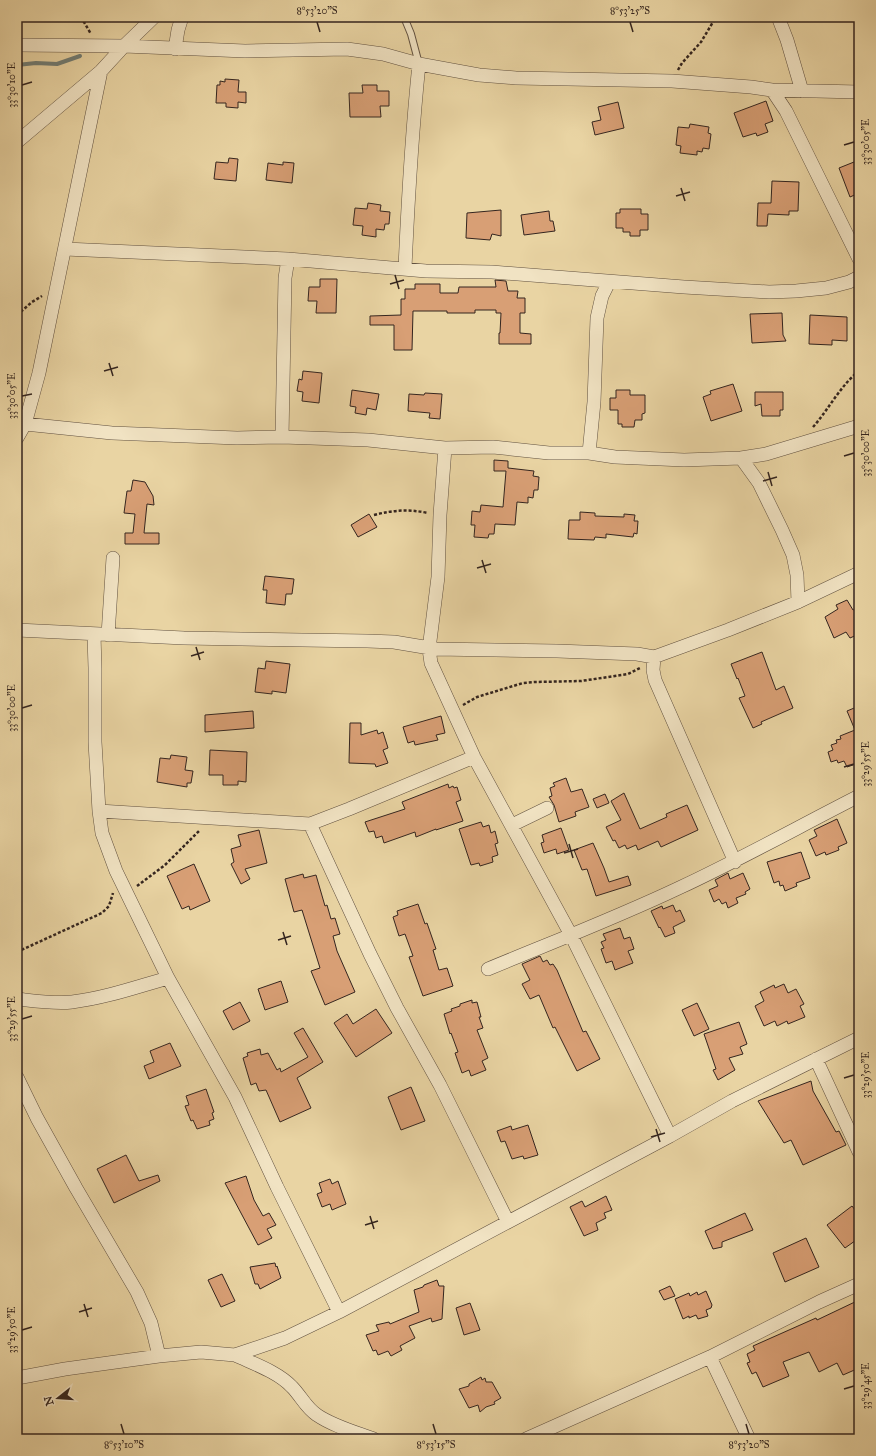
<svg xmlns="http://www.w3.org/2000/svg" width="876" height="1456" font-family="'IM FELL Great Primer',serif">
<style>
.lines{fill:none;stroke-linecap:round;stroke-linejoin:round}
.stream{stroke:#717d75;stroke-width:4}
.building{fill:#d89f75;stroke:#34251f}
.lane-casing{stroke:#615140;stroke-width:8}
.street-casing{stroke:#615140;stroke-width:14}
.path{stroke:#34251f;stroke-width:2.5;stroke-dasharray:3 2;stroke-linecap:butt}
.lane{stroke:#f1e3c3;stroke-width:6}
.street{stroke:#f1e3c3;stroke-width:13}
.ticks{fill:none;stroke:#34251f;stroke-width:1.5}
.neatline{fill:none;stroke:#34251f;stroke-width:1.5}
.ticks-label{font-size:10px;text-anchor:middle;fill:#34251f}
</style>
<rect width="100%" height="100%" fill="#e9d4a3"/>
<filter id="stains"><feTurbulence type="fractalNoise" baseFrequency=".005" numOctaves="4"/><feColorMatrix values="0 0 0 0 .2 0 0 0 0 .09 0 0 0 0 .02 0 0 0 .5 -.17"/></filter>
<radialGradient id="worn" r=".72"><stop offset=".6" stop-color="#630" stop-opacity="0"/><stop offset="1" stop-color="#630" stop-opacity=".3"/></radialGradient>
<g class="lines">
<path class="stream" d="M17 65 36 63 57 64 80 56"/>
</g>
<path class="building" d="M225 79 239 80 238 92H246V103L238 102V108L226 107V103H216L217 85H220V81L225 82Z
M362 85H377V91H389V106H380L381 117H350L349 93H363Z
M766 101 773 121 765 124 768 132 757 136 756 133 743 137 734 113Z
M618 102 624 128 595 135 592 122 601 120 598 107Z
M690 124 709 127 708 133 711 134 709 149 703 148 702 152 697 151V155L680 153 681 146 676 145 678 127 689 128Z
M229 158 238 159 236 181 214 179 216 162 228 163Z
M859 160V193L850 197 839 168Z
M283 162 294 163 292 183 266 180 268 163 283 165Z
M772 181 799 182 798 211H789V215L768 214 767 226H757L758 203H771Z
M368 203 381 205 380 211 390 212 389 224H385L384 230 376 229V237L362 235 363 226 353 225 355 208 367 209Z
M620 209H641V214H648V230H640V236H630V232H623V228H616V213H620Z
M501 210V236L492 234 490 240 466 238 467 213Z
M549 211 550 221H553L555 231 524 235 521 215Z
M320 279H337L336 313H316L317 301H308L309 287H320Z
M495 280 506 281 508 291H518L517 298H525V313H520V333L531 334V344H499V333H500L501 313H496V310H475V313H447V311H413L412 350H394V325H370V316L401 315V299H405V289H415V284H440V293H458L459 287H496Z
M782 313 783 335 786 341 752 343 750 314Z
M810 315 847 317V341L832 340V345L809 344Z
M303 371 322 373 319 403 302 401 303 392 297 391 299 379 302 380Z
M733 384 742 411 711 421 703 397 711 394 710 391Z
M352 390 379 394 376 410 367 408 366 415 355 413 356 407 350 406Z
M616 390H630V395H645V413L642 414V420H635L634 427H622V424H618V410H610V398H616Z
M755 392H783V410H780V416H762L761 404 755 406Z
M425 393 442 394 440 419 429 418 430 413 408 411 409 394 424 395Z
M494 460 508 461V468L534 471 533 476 539 477 538 490H534L533 498 528 497V503L517 502 515 525 495 524 494 534H489L488 538 474 537 475 525H471L472 511 480 512 481 505 503 507 506 471H494Z
M133 480 145 482 153 496 154 505 147 504 144 533H159V544H125V533H133L135 514 124 513 127 491H131Z
M580 512 595 513V516L624 517V514L635 515 634 521H638L637 534 634 533 633 537 606 534V538L595 537 594 540 568 539 569 520H580Z
M369 514 377 527 358 537 351 525Z
M265 576 294 579 292 594H286L285 605 266 603 267 590H263Z
M847 600 853 610 859 608V634L850 638 846 632 834 638 825 617 838 609 836 605Z
M762 652 776 690 784 686 793 708 761 722 762 724 753 728 739 698 745 696 738 678 737 679 731 664Z
M266 661 290 664 286 693 272 691V694L255 692 258 668 265 669Z
M859 706V755L856 756 859 763 847 767 844 761 838 763 837 760 831 762 828 752 833 750 831 745 837 743 836 740 841 739 840 736 855 730 847 711Z
M253 711 254 728 205 732V715Z
M441 716 445 733 436 735 438 740 415 745 414 741 408 743 403 727Z
M350 723H361V735L377 730 378 734 383 732 388 748 383 750 388 763 376 767 375 764 349 763Z
M210 750 247 752 246 782 238 781V785H223V775H209Z
M171 755 187 757 185 770 193 771 191 783H187V787L157 782 160 758 170 759Z
M566 778 571 792 582 789 589 807 575 812 576 816 559 822 554 805 549 797 552 796 550 788 555 786 553 783Z
M448 784 449 788 453 786 454 788 457 787 461 800 456 802 463 821 436 830V829L416 837 415 832 384 843 382 836 376 838 374 831 369 832 365 822 405 809 402 802Z
M624 793 640 829 667 817 666 814 687 805 698 830 661 847 658 841 638 850 636 845 627 849 625 845 619 848 615 840 613 841 606 827 621 820 611 801Z
M605 794 609 803 597 808 593 799Z
M837 819 847 843 838 847 839 850 826 855 825 852 816 856 809 840 817 836 814 830Z
M481 822 483 827 489 825 491 833 495 831 498 843 495 844 498 855 492 857 493 862 480 866 479 863 471 865 459 829Z
M561 828 569 850 557 854 556 849 544 853 541 843 544 842 542 835Z
M259 830 267 863 245 869 250 879 241 884 231 864 234 862 231 849 241 846 238 835Z
M593 843 604 868 609 882 628 876 631 885 596 896 587 869 582 870 574 850Z
M801 852 810 878 796 883 797 886 785 891 783 885 780 886 779 881 774 883 767 862Z
M194 864 210 901 190 910 189 906 182 909 167 876Z
M728 873 730 879 743 873 750 889 745 892 746 894 736 898 738 903 728 908 726 902 722 904 719 899 714 902 709 890 718 886 715 880Z
M303 874 304 878 316 875 325 906 327 905 331 919 335 918 340 934 333 936 337 951 355 992 325 1005 311 971 320 968 302 910 294 912 285 879Z
M418 904 425 924 427 923 436 949 433 950 439 970 447 968 453 986 423 996 409 957 413 956 405 934 399 936 393 917 398 915 397 911Z
M673 905 676 912 680 910 685 921 673 927 675 933 665 937 660 927 659 928 651 911 662 906 663 909Z
M620 928 624 939 630 937 634 949 628 951 633 963 615 970 612 961 606 963 601 949 604 948 601 942 606 940 603 934Z
M540 956 543 962 547 960 550 965 553 964 557 970 583 1032 586 1031 600 1059 577 1071 555 1027 553 1028 539 995 530 999 522 984 530 980 522 964Z
M281 981 288 1002 265 1010 258 989Z
M784 984 788 993 796 989 804 1004 800 1006 805 1017 788 1024 787 1021 777 1026 775 1021 764 1026 755 1006 764 1001 760 992 774 985 775 988Z
M472 1000V1003L477 1002 481 1017H479L483 1028 477 1030 488 1058 482 1061 486 1070 471 1076 469 1070 462 1073 455 1053 458 1052 451 1033 450 1034 444 1014 452 1011 451 1009 460 1006V1004Z
M240 1002 250 1021 233 1030 223 1011Z
M697 1003 709 1029 694 1036 682 1010Z
M376 1009 392 1033 356 1057 334 1023 347 1014 353 1024Z
M739 1022 747 1044 740 1047 743 1054 729 1058 735 1070 718 1080 713 1070 716 1069 704 1034Z
M303 1028 323 1062 297 1078 311 1108 280 1122 266 1090 259 1091 256 1083 251 1085 243 1058 248 1056 247 1053 260 1049 261 1055 268 1053 277 1070 280 1068 281 1072 308 1057 294 1033Z
M170 1043 181 1066 149 1079 144 1066 154 1062 150 1051Z
M811 1081 813 1091 836 1132 839 1131 846 1145 803 1165 791 1140 784 1143 758 1101Z
M411 1087 425 1121 401 1130 388 1097Z
M206 1089 214 1112 212 1113 214 1119 209 1121 210 1125 197 1129 193 1120 191 1121 185 1106 189 1105 186 1096Z
M528 1125 538 1155 524 1159 523 1156 512 1159 505 1141 501 1142 497 1131 511 1126 512 1130Z
M126 1155 139 1181 158 1175 160 1181 114 1203 97 1169Z
M246 1176 254 1200 263 1216 269 1213 276 1225 267 1229 272 1238 258 1245 225 1183Z
M330 1179 332 1184 338 1181 346 1204 332 1210 330 1204 322 1207 317 1194 322 1192 319 1183Z
M606 1196 612 1210 604 1213 606 1218 596 1223 598 1230 584 1236 570 1207 582 1201 585 1207Z
M852 1206 859 1215V1238L845 1248 827 1225Z
M745 1213 753 1230 722 1242V1247L713 1249 705 1231Z
M806 1238 819 1267 785 1282 773 1253Z
M275 1263 276 1267 277 1266 281 1278 260 1289 258 1284H255L250 1267Z
M222 1274 235 1301 221 1307 208 1280Z
M437 1280 439 1286H444L442 1319 432 1322 431 1318 409 1326 415 1338 400 1346 402 1350 391 1356 388 1351 378 1355 376 1350 373 1351 366 1335 379 1331 376 1325 389 1322 390 1324 419 1312 414 1290 423 1287 424 1285Z
M670 1286 675 1296 664 1300 659 1291Z
M706 1291 712 1305 711 1308 706 1310 708 1316 698 1319 696 1315 689 1318V1316L683 1319 675 1299 689 1293 690 1296 697 1292 698 1295Z
M859 1300V1368L843 1375 837 1363 819 1372 809 1352 783 1362 789 1376 763 1387 756 1372 752 1374 747 1363 750 1362 747 1354 755 1350 753 1346 816 1318 817 1320Z
M470 1303 480 1330 464 1335 456 1308Z
M481 1377 482 1380 485 1378 486 1382H492L501 1398 494 1402 495 1404 486 1407 480 1412 478 1405 469 1408 459 1389 469 1386V1384Z"/>
<g class="lines">
<g class="lane-casing">
<path id="lane" d="M404 17 411 34 419 64"/>
</g>
<g class="street-casing">
<path id="street" d="M778 17 787 40 802 91
M17 45 124 46 245 51 347 49 383 54 419 64 479 75 516 78 672 81 751 87 772 90 786 111 859 259
M175 49 178 30 182 17
M772 90 859 92
M17 142 101 71 124 46 154 17
M65 249 288 259 426 271 492 272 684 287 769 292 796 291 826 288 849 282 859 277
M405 268C408 200 412 132 419 64
M25 424 112 433 237 438 282 437 368 440 445 448 493 447 549 453H589L615 457 684 460 741 458 766 454 859 426
M282 437 285 278 288 259
M17 438 25 424 39 373 101 71
M445 448 440 515 438 577 429 649 431 663 474 757 571 935 670 1136
M589 453 594 402 597 318 602 296 609 282
M741 458 759 483 782 530 793 555 797 575 798 602
M17 630 184 638 367 641 394 642 436 649 557 651 637 654 654 657 728 630 798 602 859 573
M94 635 95 668V742L99 811 102 833 116 871 168 978 235 1097 277 1187 339 1312
M108 635 113 558
M654 657 653 670 655 680 735 862
M99 811 310 824 349 809 474 757
M310 824 370 954 397 1008 440 1085 508 1222
M512 825 547 808
M488 969C553 942 618 917 681 887 741 859 800 826 859 796
M17 999C35 1001 55 1004 72 1002 105 998 136 987 168 978
M816 1059 859 1152
M17 1077 37 1118 76 1188 137 1292 151 1323 159 1356
M235 1355C254 1364 278 1372 292 1387 301 1396 306 1408 317 1415 333 1426 355 1432 374 1439
M710 1357 749 1439
M17 1378 65 1369 159 1356 201 1352 235 1355 285 1338 339 1312 508 1222 670 1136 732 1101 859 1038
M526 1439 710 1357 819 1302 859 1284"/>
</g>
<path class="path" d="M81 17 91 34
M678 70 682 63 701 42 716 17
M17 315 32 302 42 296
M813 427C829 409 840 386 859 371
M374 515C393 510 409 509 428 513
M463 705 477 697 523 683 535 682 581 681 628 674 640 668
M137 886 165 865 200 830
M17 952 102 913 109 906 113 893"/>
<use href="#lane" class="lane"/>
<use href="#street" class="street"/>
</g>
<path class="ticks" d="M317 22 320 32M630 22 633 32M22 85 32 82M844 145 854 142M681 188 685 201M676 196 690 192M395 275 399 289M390 284 404 280M109 363 113 376M104 371 118 367M22 396 32 394M844 456 854 453M768 472 772 486M763 481 777 477M482 560 486 573M477 568 491 564M196 647 200 660M191 656 204 652M22 708 32 705M844 767 854 764M569 844 573 858M564 853 578 849M283 932 287 945M278 940 291 936M22 1019 32 1016M844 1078 854 1075M656 1129 660 1142M651 1137 665 1133M370 1216 374 1229M365 1225 378 1221M84 1304 88 1317M79 1312 92 1308M22 1330 32 1327M844 1389 854 1386M121 1424 124 1434M433 1424 436 1434M746 1424 749 1434"/>
<rect width="876" height="1456" fill="none" stroke="#e9d4a3" stroke-width="44"/>
<g transform="translate(58 1398) rotate(253)" stroke="#f1e3c3" stroke-width="3" paint-order="stroke">
<path d="M0-3L7 15L0 10L-7 15Z" fill="#34251f"/>
<text y="-6" font-size="11" font-weight="bold" text-anchor="middle" fill="#34251f">N</text>
</g>
<rect x="22" y="22" width="832" height="1412" class="neatline"/>
<g class="ticks-label">
<text x="317" y="14">8°53'20"S</text>
<text x="630" y="14">8°53'25"S</text>
<text transform="translate(11 85) rotate(-90)" y="4">33°30'10"E</text>
<text transform="translate(865 142) rotate(-90)" y="4">33°30'05"E</text>
<text transform="translate(11 396) rotate(-90)" y="4">33°30'05"E</text>
<text transform="translate(865 453) rotate(-90)" y="4">33°30'00"E</text>
<text transform="translate(11 708) rotate(-90)" y="4">33°30'00"E</text>
<text transform="translate(865 764) rotate(-90)" y="4">33°29'55"E</text>
<text transform="translate(11 1019) rotate(-90)" y="4">33°29'55"E</text>
<text transform="translate(865 1075) rotate(-90)" y="4">33°29'50"E</text>
<text transform="translate(11 1330) rotate(-90)" y="4">33°29'50"E</text>
<text transform="translate(865 1386) rotate(-90)" y="4">33°29'45"E</text>
<text x="124" y="1448">8°53'10"S</text>
<text x="436" y="1448">8°53'15"S</text>
<text x="749" y="1448">8°53'20"S</text>
</g>
<rect width="100%" height="100%" filter="url(#stains)"/>
<rect width="100%" height="100%" fill="url(#worn)"/>
</svg>
